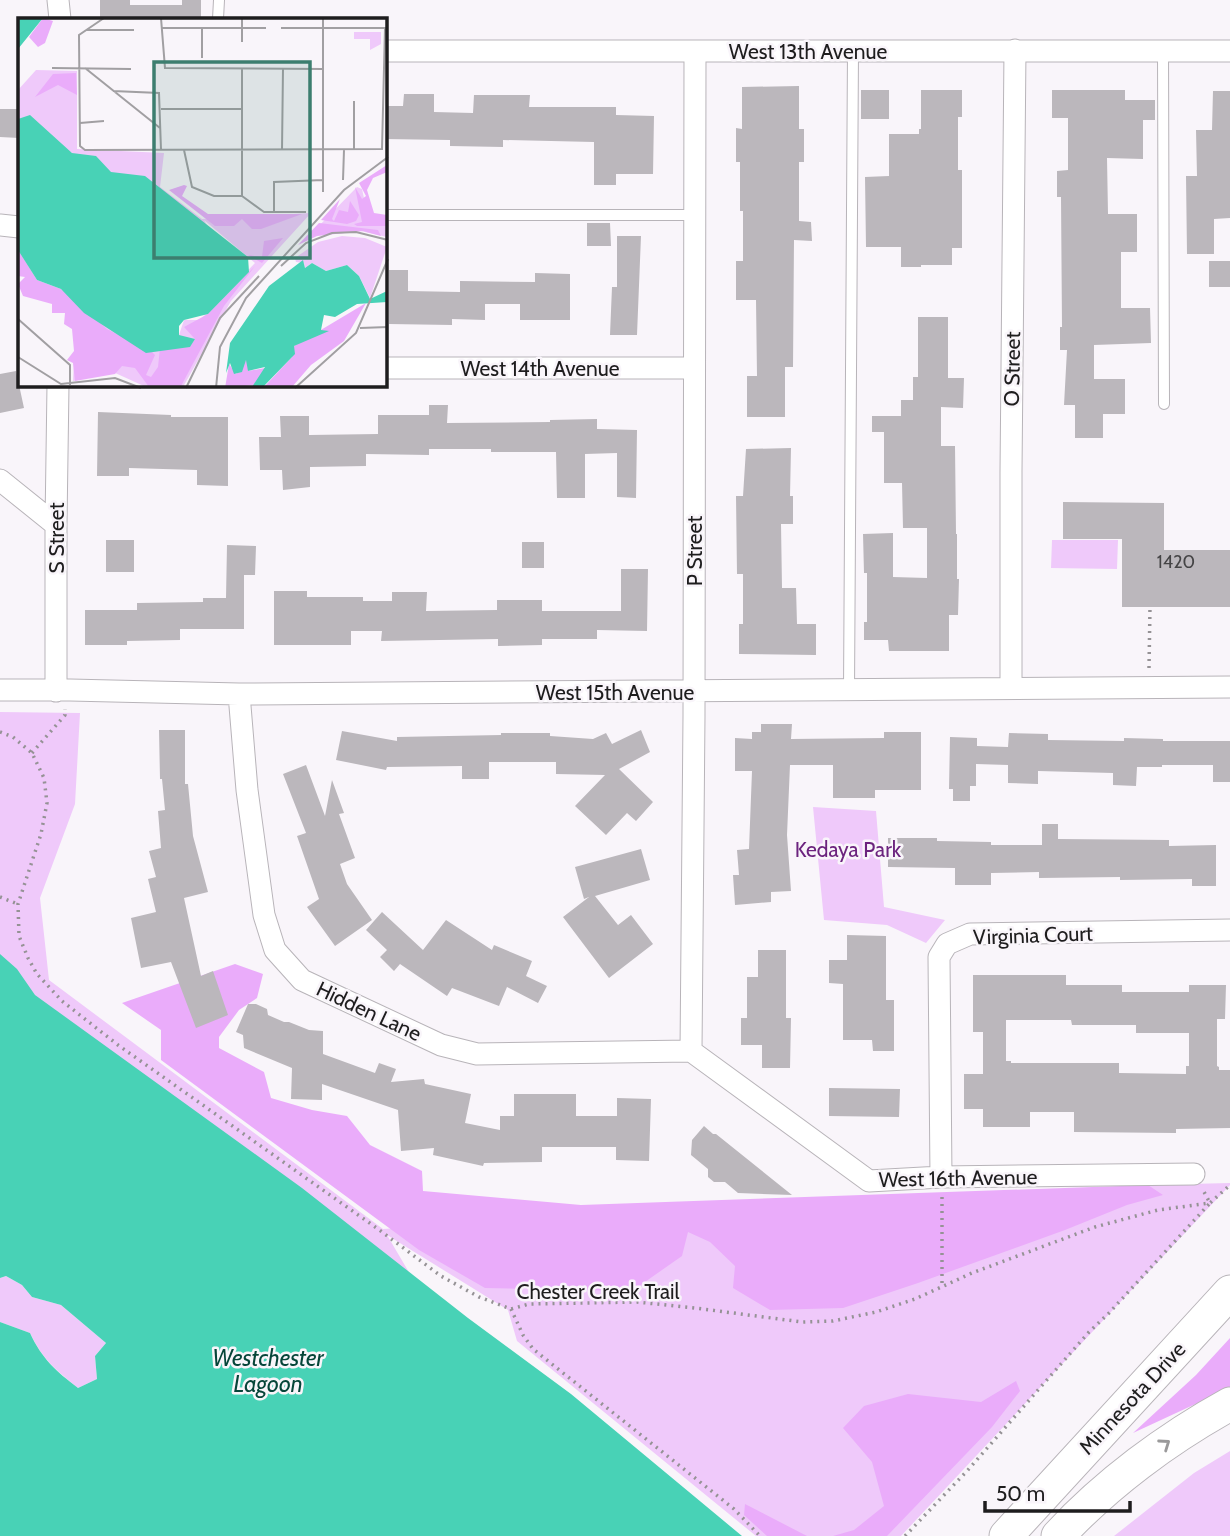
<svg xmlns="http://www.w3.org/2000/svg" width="1230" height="1536" font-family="Cabin,sans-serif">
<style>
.green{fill:#efc9fa}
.forest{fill:#eaacfa}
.water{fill:#48d2b6}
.building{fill:#bbb7bc;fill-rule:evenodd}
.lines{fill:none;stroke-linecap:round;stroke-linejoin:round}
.lane-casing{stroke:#b8b4b9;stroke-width:12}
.street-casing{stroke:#b8b4b9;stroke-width:23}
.primary-casing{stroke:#b8b4b9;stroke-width:35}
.path{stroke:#959295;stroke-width:3.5;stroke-dasharray:2 5;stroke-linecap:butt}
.lane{stroke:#fff;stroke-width:10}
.street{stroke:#fff;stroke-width:21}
.primary{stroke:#fff;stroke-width:33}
.oneway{stroke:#9a999a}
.labels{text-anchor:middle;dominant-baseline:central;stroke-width:5;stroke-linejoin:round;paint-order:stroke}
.number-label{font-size:18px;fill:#454446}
.street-label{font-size:21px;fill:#1e1d1e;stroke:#f9f5fa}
.park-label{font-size:21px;fill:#6c237e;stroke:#f9f5fa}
.water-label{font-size:23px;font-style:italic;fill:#064539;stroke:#f9f5fa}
.inset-road{fill:none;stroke:#a19fa2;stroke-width:2}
.view{fill:#3c7e6f;fill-opacity:0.15;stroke:#3c7e6f;stroke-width:3.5}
.inset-edge{fill:none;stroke:#1e1d1e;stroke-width:3.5}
</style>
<rect width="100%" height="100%" fill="#f9f5fa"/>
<path class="green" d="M1052 540H1118L1117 569 1051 568Z
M0 712 80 713 75 804 40 898 49 980 383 1229 642 1213 1149 1185 1230 1183V1185L901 1536H756L517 1341 508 1310 387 1235 433 1313 0 1002Z
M813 807 876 811 884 907 945 920 926 943 887 925 824 920Z
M6 1276 22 1285 32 1297 61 1305 106 1343 95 1356 97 1379 78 1388C56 1370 43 1360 30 1333L0 1322V1278Z
M1230 1451V1536H1114L1194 1473Z"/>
<path class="forest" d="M235 964 263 974 257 998 239 1010 219 1037V1048L264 1072 271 1098 312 1110 347 1116 370 1145 422 1171 423 1191 581 1205 1148 1185 1163 1195 1127 1205 1065 1230 918 1283 843 1308 770 1310 733 1288 735 1266 710 1242 688 1232 682 1256 632 1291 485 1288 419 1250 161 1060V1030L122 1003Z
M1230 1338V1388L1133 1433 1196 1375Z
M1016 1381 1020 1391 992 1427 887 1536H833L854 1530 884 1506 872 1462 843 1428 864 1406 908 1394 981 1402Z
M745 1504 807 1536H767L744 1515Z"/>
<path class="water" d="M0 954 17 969 35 995 302 1188 468 1318 571 1394 742 1536H0V1322L30 1333C42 1359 56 1371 78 1388L97 1379 95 1356 106 1343 61 1305 32 1297 22 1285 6 1276 0 1278Z"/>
<path class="building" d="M100 0H130V5H182V0H201V19H100Z
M799 86V129H804V162H799V221L811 222 812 241 794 240 793 367H785V417H747V376H757L756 300H736V261H743V211H740V162H736V128L742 129V87Z
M861 90H889V119H861Z
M921 90H962V117H958V170H962V248H952V265H921V267H901V247H866L865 177 889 176V134H919V129H921Z
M1052 90H1125V100H1155V120H1143V159L1107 158 1108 214H1137V252H1121V308H1150L1151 343 1094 345V379H1125V414H1103V438H1075V405H1064L1067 350H1060V327H1062L1061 197H1057V171L1068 170V118H1052Z
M1213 91H1230V218L1214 219V254H1187L1186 176H1197L1196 130H1212Z
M404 94H434V112L473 113 474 95H530L529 107H616V115L654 116 653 174H616V185H594V142L503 140V147L450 146V140L385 139V106H403Z
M0 109H19V138L0 137Z
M587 223H610L611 246H587Z
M617 236H641L637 335H610L612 287H617Z
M1209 261H1230V287H1209Z
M389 270H408V291L460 292V281L535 282V273L570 274V320H520V304H485V320L452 319V325L389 324Z
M918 317H948V378H964L963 408 941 407V446H955L956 534H957V579H959L958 615H949V651H889L888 640H864V622H867V573H864L863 534 893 533V577L927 578V528H903L902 483H884V432H872V416H901V400H913V377H918Z
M16 371 24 408 0 413V374Z
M429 405H448L447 423 550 422V420L597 419V429L637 430 636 498 617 497V453L585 454V498H557L556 452H491V449H429V455L366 454V466L310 467V487L283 490 282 470H260L259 437H281L280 416H309V435L378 434V415H429Z
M98 412 171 415V417H228V486L197 485V470L129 468V476H97Z
M791 448 790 496H793V524H781L782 588H796L797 624H816V655L739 654V624H743V574H737L736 496H743L746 449Z
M1063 502 1164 503V550H1230V607H1122V539H1063Z
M106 540H134V572H106Z
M522 542H544V568H522Z
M227 545 256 546 255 575H244V629H180V640L127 641V645H85V610H137V603L203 602V598H226Z
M621 569H648L647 631 597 630V639H542V645L498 646V639L381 641 382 631H351V645H274V591H307V597H363V601H392V592H427L426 611 497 610V600H542V611H621Z
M761 724H792L791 739 884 738V732H921V790H875V798H833V765H790L787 835 791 891 771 892V902L735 905 733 875H739L737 850 749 849 752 771H735V738L752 739V732H761Z
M159 730H185V784H188L193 836 208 892 184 898 201 976 213 971 228 1015 196 1028 171 962 141 968 131 918 156 912 148 879 156 877 149 851 161 848 158 811 165 810 162 779H160Z
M641 730 650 752 619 769 653 802 636 821 627 813 606 835 575 806 605 775 556 774V762H489V779H462V766L387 767 386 770 336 760 342 731 397 741V737L501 735V733H550V736L593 739 606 733 612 744Z
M1009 733 1048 734V740L1124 741V738L1163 739V741H1230V782H1213V765H1162V767H1137L1136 786 1113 785V773L1038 771V784L1008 783V765L976 764V786H970V801H953V789H949L950 737 977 738V746L1008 747Z
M306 765 325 816 332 780 344 813 339 814 355 858 340 864 347 884 372 920 335 946 307 907 319 899 297 836 306 833 283 774Z
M1042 824H1058V839L1169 840V846L1216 845V886H1192V879L1120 880V877L1039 878V872L991 873V885H955V868L888 867V838H937V841L991 842V845H1042Z
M641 849 650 880 595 896 618 925 631 915 653 944 609 978 563 917 589 897 584 899 575 867Z
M382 912 423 950 446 920 492 950 494 945 532 961 526 976 547 986 538 1003 507 987 499 1006 452 988 447 996 400 964 394 971 380 957 387 950 366 930Z
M847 935 886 936V1000H894V1051H873L872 1040H843V984L829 983V960H847Z
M758 950H786V1018H791L790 1068H762V1045H741V1018H747V977H758Z
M973 975H1066V985H1122V992H1189V985H1226L1225 1019H1217V1066L1219 1067V1070H1230V1128L1176 1129V1133L1074 1132V1112H1030V1127H983V1109H964V1074H983V1032H973ZM1006 1020H1071L1072 1025H1136V1033H1189V1066H1186V1074L1119 1073V1063H1011V1061H1006Z
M248 1004H256L267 1009 268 1015 284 1022H289L309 1030 323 1031V1054L375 1073 379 1063 396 1069 391 1082 424 1079 425 1084 471 1094 465 1123 500 1130V1116H514V1094H576V1116H617V1098L651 1099 649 1161 616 1160V1147H542V1162L484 1163 483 1166 433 1155 434 1148 401 1151 398 1110 322 1084V1100L291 1099 292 1068 244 1048 243 1035 236 1032Z
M829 1088 900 1089 899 1117 829 1116Z
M704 1126 713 1134H716L792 1195 738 1193 725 1182H714L708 1177V1169L691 1155 692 1140Z"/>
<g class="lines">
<g class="lane-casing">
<path id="lane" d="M218 19 219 0
M1163 50 1164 404
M385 215H695
M849 690 853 51"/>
</g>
<g class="street-casing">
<path id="street" d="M58 0 60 19
M385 51H1230
M0 225 19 227
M385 368H694
M0 480 56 525
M1011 688V472L1015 50
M0 690H70L239 694 1230 687
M56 691V525L58 385
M239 694 247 790 264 915 275 950 302 980 441 1045 477 1054 691 1051
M691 1051 694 716 695 51
M691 1051 869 1181 941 1177 1194 1174
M941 1177 939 957 947 944 970 934 1230 930"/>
</g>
<g class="primary-casing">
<path id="primary" d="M1006 1536 1230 1292
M1058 1536C1106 1484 1168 1438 1230 1404"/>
</g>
<path class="path" d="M1149 668 1150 607
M0 732 13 737 32 753 44 778 47 803 41 834 18 904 19 936 28 958 37 974 62 1001 118 1045 378 1229 441 1276 479 1297 511 1309 529 1304 637 1302 695 1308 802 1322 833 1321 876 1312 915 1299 972 1273 1095 1227 1158 1210 1210 1203 1230 1185
M32 753 65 715V709
M0 897 18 904
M942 1197V1287
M511 1309 523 1335 533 1349 734 1509 760 1536
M905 1536 967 1471 1089 1332 1109 1313 1210 1203 1203 1190"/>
<use href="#lane" class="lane"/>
<use href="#street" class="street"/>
<use href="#primary" class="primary"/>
</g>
<defs><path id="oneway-chevron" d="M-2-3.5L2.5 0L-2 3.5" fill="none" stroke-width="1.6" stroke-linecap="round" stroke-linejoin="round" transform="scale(1.75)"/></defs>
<use class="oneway" href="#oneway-chevron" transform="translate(1165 1444) rotate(-35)"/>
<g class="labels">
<g class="number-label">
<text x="1176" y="562">1420</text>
</g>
<g class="street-label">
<text x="808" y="51">West 13th Avenue</text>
<text x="540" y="368">West 14th Avenue</text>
<text transform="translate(1012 369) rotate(-89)">O Street</text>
<text transform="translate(56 538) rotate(-90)">S Street</text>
<text transform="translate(694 551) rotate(-90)">P Street</text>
<text x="615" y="692">West 15th Avenue</text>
<text transform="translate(1033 935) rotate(-2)">Virginia Court</text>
<text transform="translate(369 1011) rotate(25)">Hidden Lane</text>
<text transform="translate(958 1178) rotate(-1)">West 16th Avenue</text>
<text x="598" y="1291">Chester Creek Trail</text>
<text transform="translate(1132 1398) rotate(-47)">Minnesota Drive</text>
</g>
<g class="park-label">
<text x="848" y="849">Kedaya Park</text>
</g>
<g class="water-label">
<text x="268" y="1358">Westchester<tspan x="268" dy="26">Lagoon</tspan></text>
</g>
</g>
<g transform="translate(18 18)">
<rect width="369" height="369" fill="#f9f5fa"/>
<path d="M336 14H363V26L352 32V21H336ZM18 52 59 53V131L146 135 142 169 184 201 293 195 213 283 165 369H128L95 354 55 363 59 285 139 333 161 317 166 302H182L237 245 186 202 191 211 0 105V72ZM339 169 344 171 349 194 369 201V219L334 211 293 216ZM324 218 347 220 369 229 352 280 341 258 329 247 308 253 294 245 287 250 286 245 278 244 277 240 300 224Z" fill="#efc9fa"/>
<path d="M25 0 35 3 27 25 20 29 11 19ZM58 55 59 77 40 67 17 79 35 56ZM369 147V154L355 160 349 172 356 195 369 197V208H339L336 206 344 204 337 169 344 181 348 178 341 165ZM166 167 169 168 164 178 190 196H284L243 211H234L224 201 216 208H197L151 172ZM322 181 314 201 316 203 321 192 330 194 332 183 341 197 338 203 329 206 303 202ZM301 205 360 212 363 218 345 213 299 218 280 227ZM265 220 244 245 230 237 244 239 246 223ZM1 233 19 262 43 271 89 311 134 334 137 337 128 357 133 359 140 349 142 330 172 329 177 321 166 309 190 296 237 248 206 288 162 370 131 369 117 350 104 348 97 356 57 363 55 345 49 342 56 333 54 311 46 306 47 295H34V286L5 278 0 266 7 259 0 258ZM348 285 326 323 293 347 274 369 245 370 274 339 276 328ZM228 342 232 343 230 353 247 350 237 367 207 370 211 346 218 356Z" fill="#eaacfa"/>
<path d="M0 0H25L0 31ZM12 97 54 135 78 138 93 154 127 158 230 239 231 254 190 296 166 302 161 308V317L177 321 172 329 128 335 66 295 43 271 19 262 0 232V101ZM285 242 287 250 294 245 308 253 329 247 341 258 352 281 369 273V284L339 286 317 299 306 297 303 312 311 313 276 328 277 336 245 369H234L247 349 230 353 228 342 224 354 216 356 212 345 208 355 212 325 251 268Z" fill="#48d2b6"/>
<path class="inset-road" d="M86 0 61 17 62 128 67 132 364 131 367 10M143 0 147 50 305 51M224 0V24M143 10H248M263 10H368M68 12H116M184 40V10M34 50 113 51M67 50 142 110M95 73 141 75 143 132M336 83V132M143 91H224M62 105 86 103M166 132 174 169 196 178H224M264 132 265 50M325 162 326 132M305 174V0M224 178V51M224 178 246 194H288M256 194V164L305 162M263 248 288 225 314 215 338 214 370 222M0 301 52 347V367M342 310 370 309M0 339 43 366 97 360 123 370M168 370 202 300 241 258M198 370 202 329 228 280 326 172 370 139M277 370 338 315 370 241"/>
<path class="view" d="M136 44H292V240H136Z"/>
<rect width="369" height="369" class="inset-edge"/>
</g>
<path d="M985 1501v10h145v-10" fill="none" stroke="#1e1d1e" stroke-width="3.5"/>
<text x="996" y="1501" font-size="21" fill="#1e1d1e" stroke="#f9f5fa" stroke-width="5" paint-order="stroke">50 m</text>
</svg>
